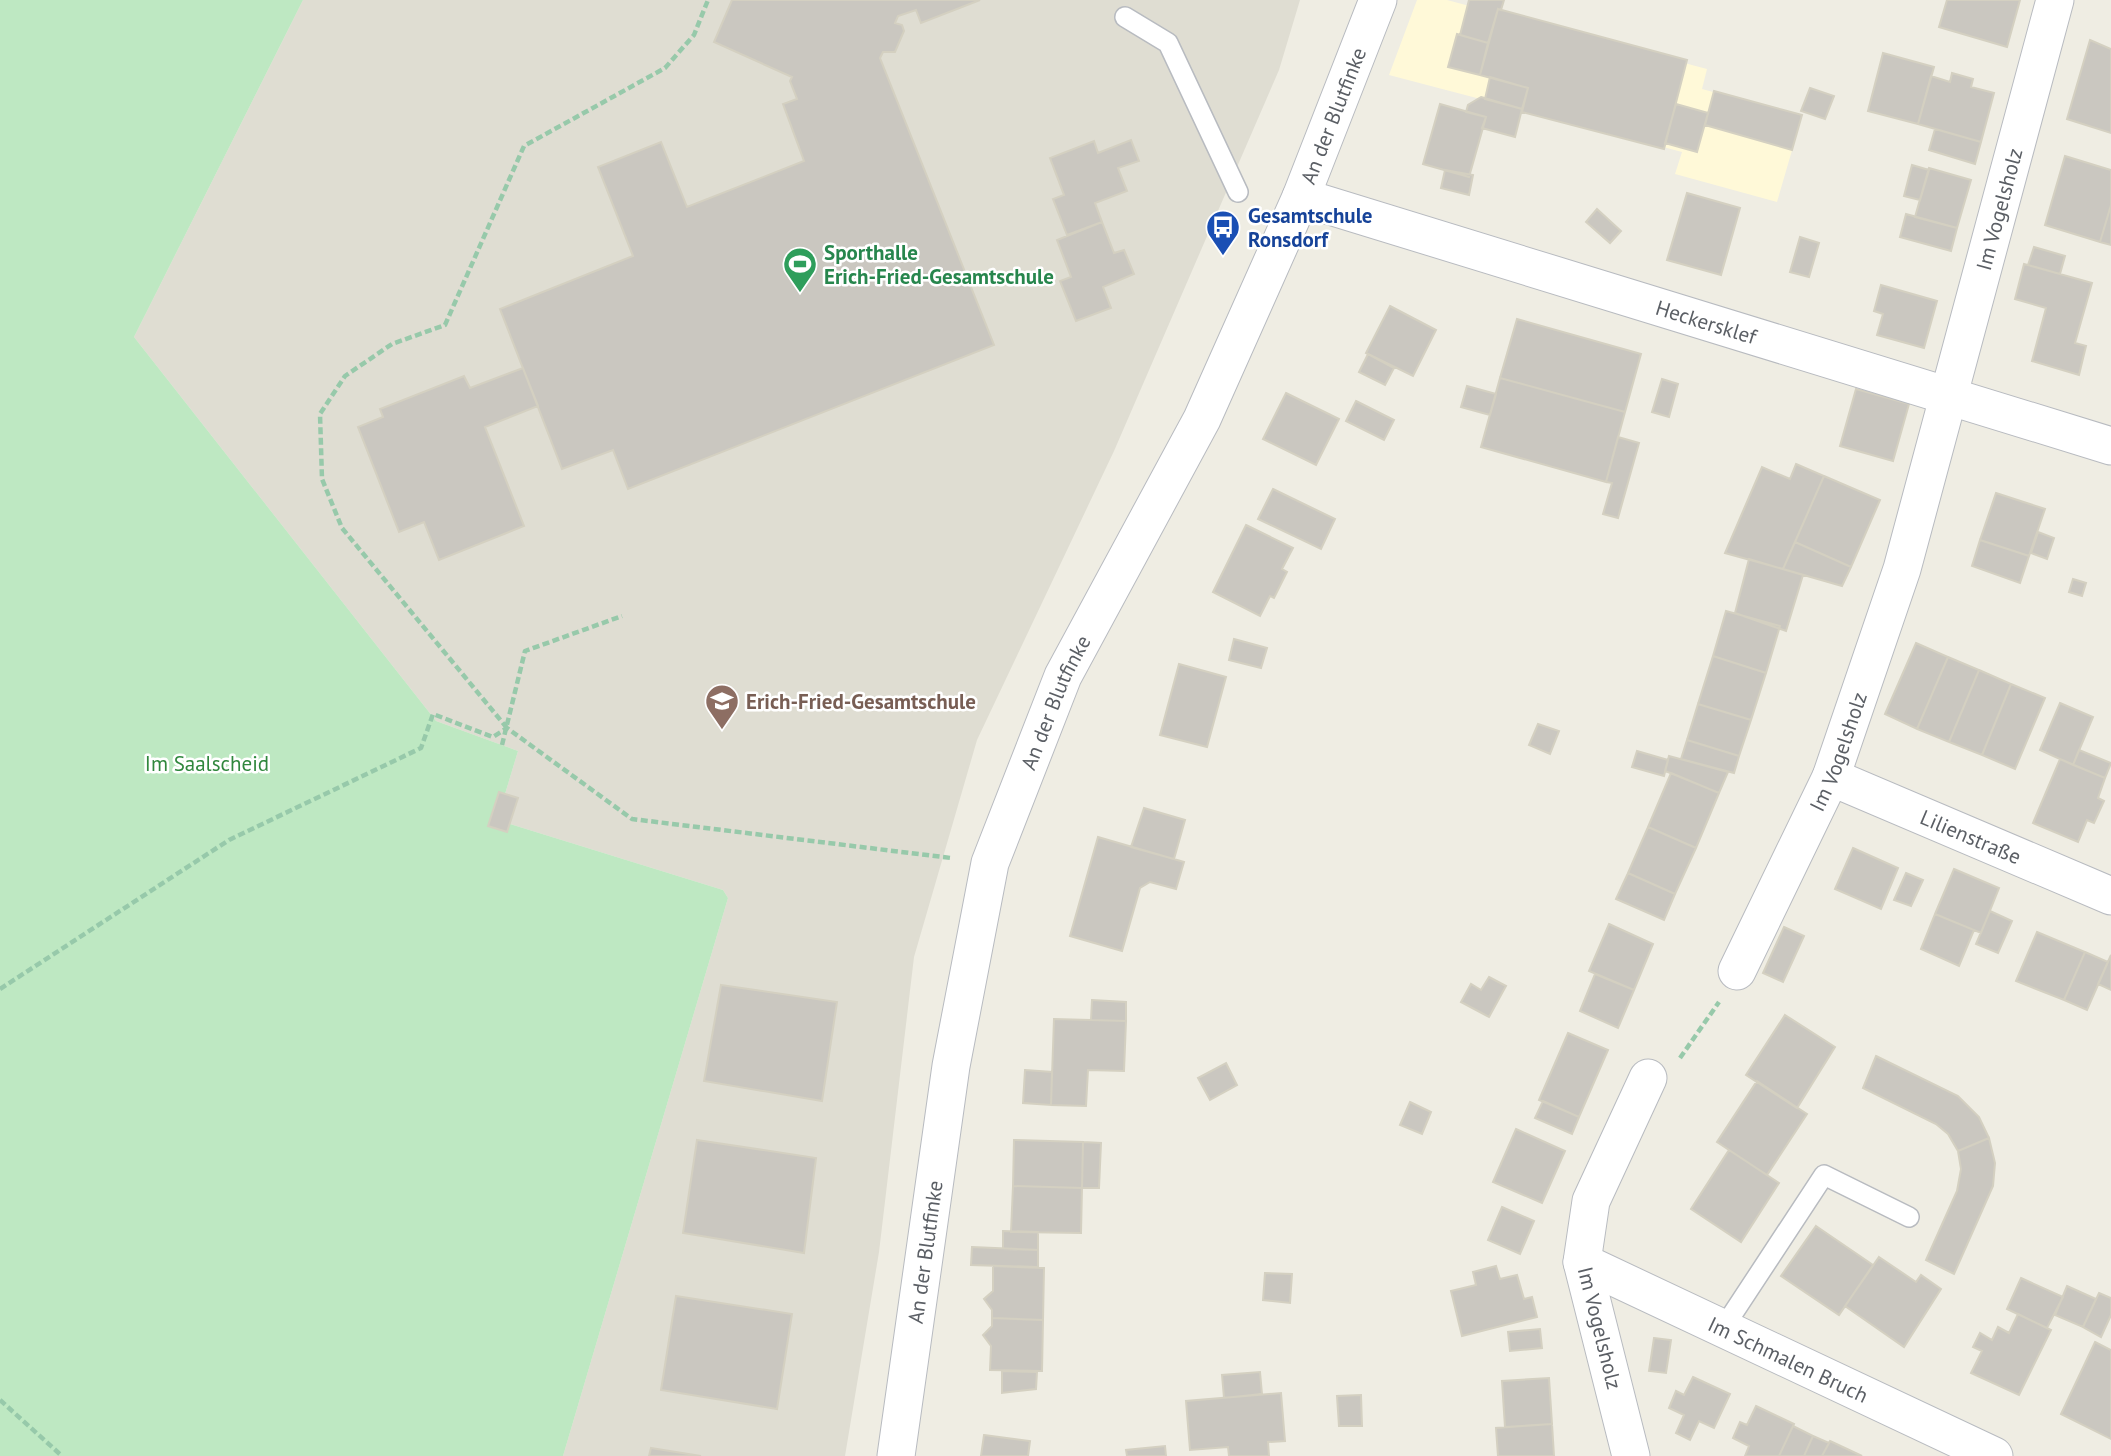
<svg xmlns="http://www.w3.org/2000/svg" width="2111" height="1456" font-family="'PT Sans',sans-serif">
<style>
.commercial{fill:#fff9d8}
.education{fill:#dfddd2}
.green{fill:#bee8c2}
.building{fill:#cac7c0;stroke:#d4d0c1;stroke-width:2}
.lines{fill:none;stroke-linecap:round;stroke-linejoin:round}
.service-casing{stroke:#b8bbc0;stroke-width:22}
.minor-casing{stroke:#b8bbc0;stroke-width:39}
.path{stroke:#97c9aa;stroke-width:4.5;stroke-dasharray:7 3.5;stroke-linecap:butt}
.service{stroke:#fff;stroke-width:19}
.minor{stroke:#fff;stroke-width:37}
.labels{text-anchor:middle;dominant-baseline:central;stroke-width:5;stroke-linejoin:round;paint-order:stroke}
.street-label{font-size:21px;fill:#5b5f65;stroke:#fff}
.transit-label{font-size:21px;font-weight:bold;fill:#164399;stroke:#fff;text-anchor:start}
.leisure-label{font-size:21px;font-weight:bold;fill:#27864d;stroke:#fff;text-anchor:start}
.education-label{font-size:21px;font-weight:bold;fill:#785e54;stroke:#fff;text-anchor:start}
.park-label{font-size:21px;fill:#30873d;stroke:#fff}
</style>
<rect width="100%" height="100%" fill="#efede3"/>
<path class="commercial" d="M1417 0H1447L1707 69 1702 89 1802 116 1777 202 1675 174 1682 152 1389 75Z"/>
<path class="education" d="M303 0H1300L1279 70 1114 451 977 740 914 957 879 1252 845 1456H563L728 898 723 890 510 824 505 794 518 751 436 721 134 337Z"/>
<path class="green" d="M0 0H303L134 337 436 721 518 751 505 794 518 798 510 824 723 890 728 898 563 1456H0Z"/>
<path class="building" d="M732 0H980L921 23 916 10 898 16 895 23 902 25 904 31 895 52H883L880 58 994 345 628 489 613 450 562 469 500 309 633 256 598 167 661 142 687 207 804 161 783 104 797 99 790 81 792 77 714 42Z
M1469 0H1504L1501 10 1498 9 1488 43 1460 35Z
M1947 0H2020L2007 47 1939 27Z
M1498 9 1687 60 1664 149 1522 112 1528 88 1480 75Z
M1457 34 1488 43 1480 75 1448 67Z
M2090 40 2111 49V133L2067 119Z
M1883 53 1934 67 1918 124 1868 111Z
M1952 73 1973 79 1971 87 1994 93 1981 142 1918 124 1931 76 1950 82Z
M1490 77 1528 88 1522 109 1485 99Z
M1810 88 1834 96 1825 119 1801 111Z
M1714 91 1802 115 1792 150 1705 125Z
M1481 97 1522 109 1515 137 1482 128 1486 117 1466 112 1468 105Z
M1440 104 1486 117 1469 177 1423 164Z
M1676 104 1708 113 1697 152 1665 143Z
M1935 129 1981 142 1975 164 1929 150Z
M1131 140 1139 161 1118 168 1127 191 1095 203 1102 222 1067 235 1053 199 1064 195 1050 158 1094 141 1098 153Z
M2065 156 2111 170V205L2100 242 2045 225Z
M1912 165 1929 170 1920 200 1904 196Z
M1929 168 1971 180 1957 228 1915 217Z
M1445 170 1473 175 1469 195 1441 188Z
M1687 193 1740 208 1721 275 1667 260Z
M2111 205V245L2100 242Z
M1597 209 1621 231 1610 243 1586 222Z
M1906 214 1957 228 1951 251 1900 237Z
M1102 222 1114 253 1124 250 1134 274 1103 287 1111 308 1076 321 1060 281 1071 277 1057 240Z
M1800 237 1819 243 1809 277 1790 272Z
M2034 247 2065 256 2060 274 2028 265Z
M2024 264 2092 283 2075 343 2086 346 2079 375 2032 361 2046 308 2015 299Z
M1881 285 1937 301 1924 348 1877 335 1883 314 1874 311Z
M1390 306 1436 330 1413 376 1366 353Z
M1517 319 1641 354 1625 412 1500 378Z
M1368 354 1394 368 1385 385 1359 372Z
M523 368 538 406 485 427 524 526 439 560 424 522 399 532 358 427 383 417 380 409 464 376 470 388Z
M1500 378 1625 412 1606 482 1481 447Z
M1662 379 1678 384 1669 417 1652 412Z
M1467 386 1496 394 1490 415 1461 407Z
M1856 389 1909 404 1893 461 1840 446Z
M1286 393 1339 419 1316 465 1263 439Z
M1356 401 1394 420 1384 440 1346 421Z
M1618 437 1639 443 1618 518 1603 514 1612 483 1606 482Z
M1796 464 1824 476 1783 569 1725 553 1762 467 1790 479Z
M1824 476 1880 500 1851 567 1795 542Z
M1273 489 1335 519 1321 549 1258 519Z
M1996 493 2045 509 2029 556 1980 540Z
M1246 525 1293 548 1282 569 1287 572 1274 598 1270 596 1260 616 1213 592Z
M2038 532 2054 538 2047 559 2031 553Z
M1980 540 2029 556 2020 583 1972 566Z
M1795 542 1851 567 1842 586 1783 569Z
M1749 559 1803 575 1786 631 1735 613Z
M2073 579 2086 583 2082 596 2069 592Z
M1726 611 1780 626 1766 673 1713 656Z
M1234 639 1267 648 1261 668 1229 660Z
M1916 643 1948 657 1917 729 1885 714Z
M1713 656 1766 673 1751 720 1698 704Z
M1948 657 1979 670 1949 742 1917 729Z
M1179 664 1226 677 1207 747 1160 735Z
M1979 670 2011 684 1982 755 1949 742Z
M2011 684 2045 698 2015 769 1982 755Z
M2060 703 2093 717 2073 765 2040 750Z
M1698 704 1751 720 1739 756 1687 740Z
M1538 724 1559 731 1550 754 1529 745Z
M1687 740 1739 756 1734 773 1681 759Z
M2079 750 2111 763 2105 778 2073 765Z
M1637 751 1668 760 1664 776 1632 767Z
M1669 756 1728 772 1719 793 1665 771Z
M2060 759 2105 778 2098 798 2104 801 2094 823 2087 820 2078 842 2033 823Z
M1671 773 1719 793 1696 848 1648 827Z
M499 792 518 798 507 832 488 826Z
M1144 808 1185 820 1174 859 1131 847Z
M1648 827 1696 848 1675 894 1628 873Z
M1098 837 1184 862 1176 889 1150 882 1140 888 1122 951 1070 936Z
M1853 848 1898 868 1881 909 1835 889Z
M1954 869 1999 888 1981 933 1935 914Z
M1628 873 1675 894 1664 920 1616 899Z
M1906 873 1923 880 1911 906 1894 900Z
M1990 911 2012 921 1998 953 1976 944Z
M1935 914 1974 930 1959 966 1921 949Z
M1609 924 1653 944 1634 990 1589 971Z
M1784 927 1804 936 1783 982 1763 973Z
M2037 932 2085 952 2064 1000 2016 981Z
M2085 952 2108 962 2087 1010 2064 1000Z
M2111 955V990L2098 984Z
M1595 974 1634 990 1618 1028 1580 1011Z
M1489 977 1506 986 1489 1017 1461 1002 1471 984 1481 990Z
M721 985 837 1002 822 1101 704 1081Z
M1092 1000 1126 1002V1021L1091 1020Z
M1785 1015 1835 1047 1797 1108 1746 1075Z
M1054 1019 1126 1021 1124 1071 1088 1070 1086 1106 1051 1105Z
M1568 1033 1608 1050 1579 1117 1539 1100Z
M1876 1056 1958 1096 1979 1117 1989 1138 1958 1151 1948 1134 1936 1124 1863 1088Z
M1226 1063 1237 1085 1210 1100 1198 1078Z
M1025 1070 1052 1072 1051 1105 1023 1103Z
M1757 1081 1807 1114 1767 1175 1717 1142Z
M1543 1101 1579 1117 1572 1134 1535 1118Z
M1410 1102 1431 1112 1422 1134 1400 1125Z
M1516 1129 1565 1151 1542 1203 1493 1182Z
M1989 1138 1995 1163 1993 1186 1954 1274 1926 1260 1957 1191 1961 1169 1958 1151Z
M697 1140 816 1158 804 1253 683 1233Z
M1014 1140 1083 1142 1082 1188 1013 1186Z
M1083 1142 1101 1143 1099 1188H1082Z
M1729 1150 1779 1183 1741 1242 1691 1209Z
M1013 1186 1082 1188 1081 1233 1011 1232Z
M1502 1207 1534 1221 1520 1254 1488 1240Z
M1816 1226 1873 1265 1839 1315 1781 1276Z
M1003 1231 1038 1232V1250L1003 1249Z
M972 1247 1038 1250V1267L971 1265Z
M1879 1257 1916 1282 1921 1275 1941 1289 1904 1347 1845 1306Z
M993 1266 1044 1268 1043 1320 992 1318V1310L984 1299 993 1291Z
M1496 1266 1500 1279 1517 1275 1524 1299 1532 1297 1537 1317 1462 1336 1451 1291 1476 1285 1473 1272Z
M1265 1273 1292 1274 1290 1303 1263 1300Z
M2021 1278 2063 1297 2047 1328 2007 1309Z
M2067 1286 2096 1299 2083 1327 2055 1315Z
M2099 1293 2111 1298V1315L2101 1337 2083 1327Z
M676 1296 792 1314 777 1409 661 1390Z
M2018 1314 2051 1330 2019 1395 1971 1373 1982 1351 1973 1347 1980 1333 1992 1340 1998 1327 2009 1333Z
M992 1318 1043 1320 1042 1371 990 1370 991 1346 983 1335 992 1326Z
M1540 1329 1542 1348 1510 1351 1508 1332Z
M1654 1338 1671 1340 1666 1373 1649 1371Z
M2095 1342 2111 1350V1439L2061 1414Z
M1002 1371 1037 1372 1036 1389 1002 1393Z
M1260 1372 1262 1394 1224 1398 1222 1375Z
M1693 1377 1730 1394 1714 1428 1699 1421 1690 1440 1676 1433 1684 1415 1669 1408 1676 1391 1684 1395Z
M1549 1378 1552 1424 1505 1427 1502 1381Z
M1281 1393 1285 1441 1268 1442 1269 1456H1229L1228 1447 1190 1450 1186 1401Z
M1361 1395 1362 1426H1339L1337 1396Z
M1756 1406 1794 1424 1779 1456H1745L1749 1446 1733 1438 1740 1422 1747 1425Z
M1552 1424 1554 1456H1498L1496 1428Z
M1793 1426 1813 1436 1804 1456H1779Z
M984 1435 1030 1441 1028 1456H981Z
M1813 1436 1829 1443 1822 1456H1804Z
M1830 1441 1862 1456H1822Z
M1165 1446 1166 1456H1127L1126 1450Z
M651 1448 701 1456H649Z"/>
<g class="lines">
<g class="service-casing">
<path id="service" d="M1125 17 1168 43 1238 192
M1724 1327 1824 1175 1909 1217"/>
</g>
<g class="minor-casing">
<g id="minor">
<path id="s1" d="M1301 197 2111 446"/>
<path id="s2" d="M1831 777 2111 896"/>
<path id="s3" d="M1737 971 1831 777 1902 569 2055 0"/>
<path id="s4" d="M1582 1262 1994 1456"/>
<path id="s5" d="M896 1456 951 1066 990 863 1063 676 1202 419 1301 197 1378 0"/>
<path d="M1631 1456 1582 1262 1591 1201 1648 1078"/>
</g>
</g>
<path class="path" d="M507 728 342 528 322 479 320 414 345 376 392 344 445 325 524 146 665 68 694 35 708 0
M502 745 525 651 622 616
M0 989 229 840 421 748 433 714 493 737 507 728 632 819 951 858
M1680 1058 1719 1002
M0 1400 62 1456"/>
<use href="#service" class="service"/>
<use href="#minor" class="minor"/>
</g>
<defs>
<g id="bus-pin" transform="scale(1.75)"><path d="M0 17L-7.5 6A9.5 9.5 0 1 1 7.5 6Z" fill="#1a4fb4" stroke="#fff"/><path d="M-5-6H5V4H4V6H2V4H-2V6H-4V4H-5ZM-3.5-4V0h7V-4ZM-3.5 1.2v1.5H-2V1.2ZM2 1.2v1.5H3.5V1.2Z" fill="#fff"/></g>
<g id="stadium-pin" transform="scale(1.75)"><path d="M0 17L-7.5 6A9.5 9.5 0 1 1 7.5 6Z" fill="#2e9e5b" stroke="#fff"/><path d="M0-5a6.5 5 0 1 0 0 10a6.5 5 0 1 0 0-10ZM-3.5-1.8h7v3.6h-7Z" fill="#fff"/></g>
<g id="school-pin" transform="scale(1.75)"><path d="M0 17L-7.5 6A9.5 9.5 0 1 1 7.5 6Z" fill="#8d6e63" stroke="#fff"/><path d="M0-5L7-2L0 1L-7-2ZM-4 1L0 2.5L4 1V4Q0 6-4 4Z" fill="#fff"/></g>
</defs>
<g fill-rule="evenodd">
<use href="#bus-pin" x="1223" y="227"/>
<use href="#stadium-pin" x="800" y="264"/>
<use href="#school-pin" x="722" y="701"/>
</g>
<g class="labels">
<g class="street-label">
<text stroke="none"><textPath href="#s5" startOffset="1424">An der Blutfinke</textPath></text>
<text stroke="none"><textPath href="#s3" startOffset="808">Im Vogelsholz</textPath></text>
<text stroke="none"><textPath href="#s1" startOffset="424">Heckersklef</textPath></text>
<text stroke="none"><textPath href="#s5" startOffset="774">An der Blutfinke</textPath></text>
<text stroke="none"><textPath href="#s3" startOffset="242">Im Vogelsholz</textPath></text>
<text stroke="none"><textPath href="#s2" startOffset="152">Lilienstraße</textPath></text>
<text stroke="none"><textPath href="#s5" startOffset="206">An der Blutfinke</textPath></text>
<text transform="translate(1600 1328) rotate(76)">Im Vogelsholz</text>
<text stroke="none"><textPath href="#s4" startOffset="228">Im Schmalen Bruch</textPath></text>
</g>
<g class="transit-label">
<text x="1248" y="215">Gesamtschule<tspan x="1248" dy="24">Ronsdorf</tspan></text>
</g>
<g class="leisure-label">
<text x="824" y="252">Sporthalle<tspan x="824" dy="24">Erich-Fried-Gesamtschule</tspan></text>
</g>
<g class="education-label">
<text x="746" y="701">Erich-Fried-Gesamtschule</text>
</g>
<g class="park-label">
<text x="207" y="763">Im Saalscheid</text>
</g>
</g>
</svg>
